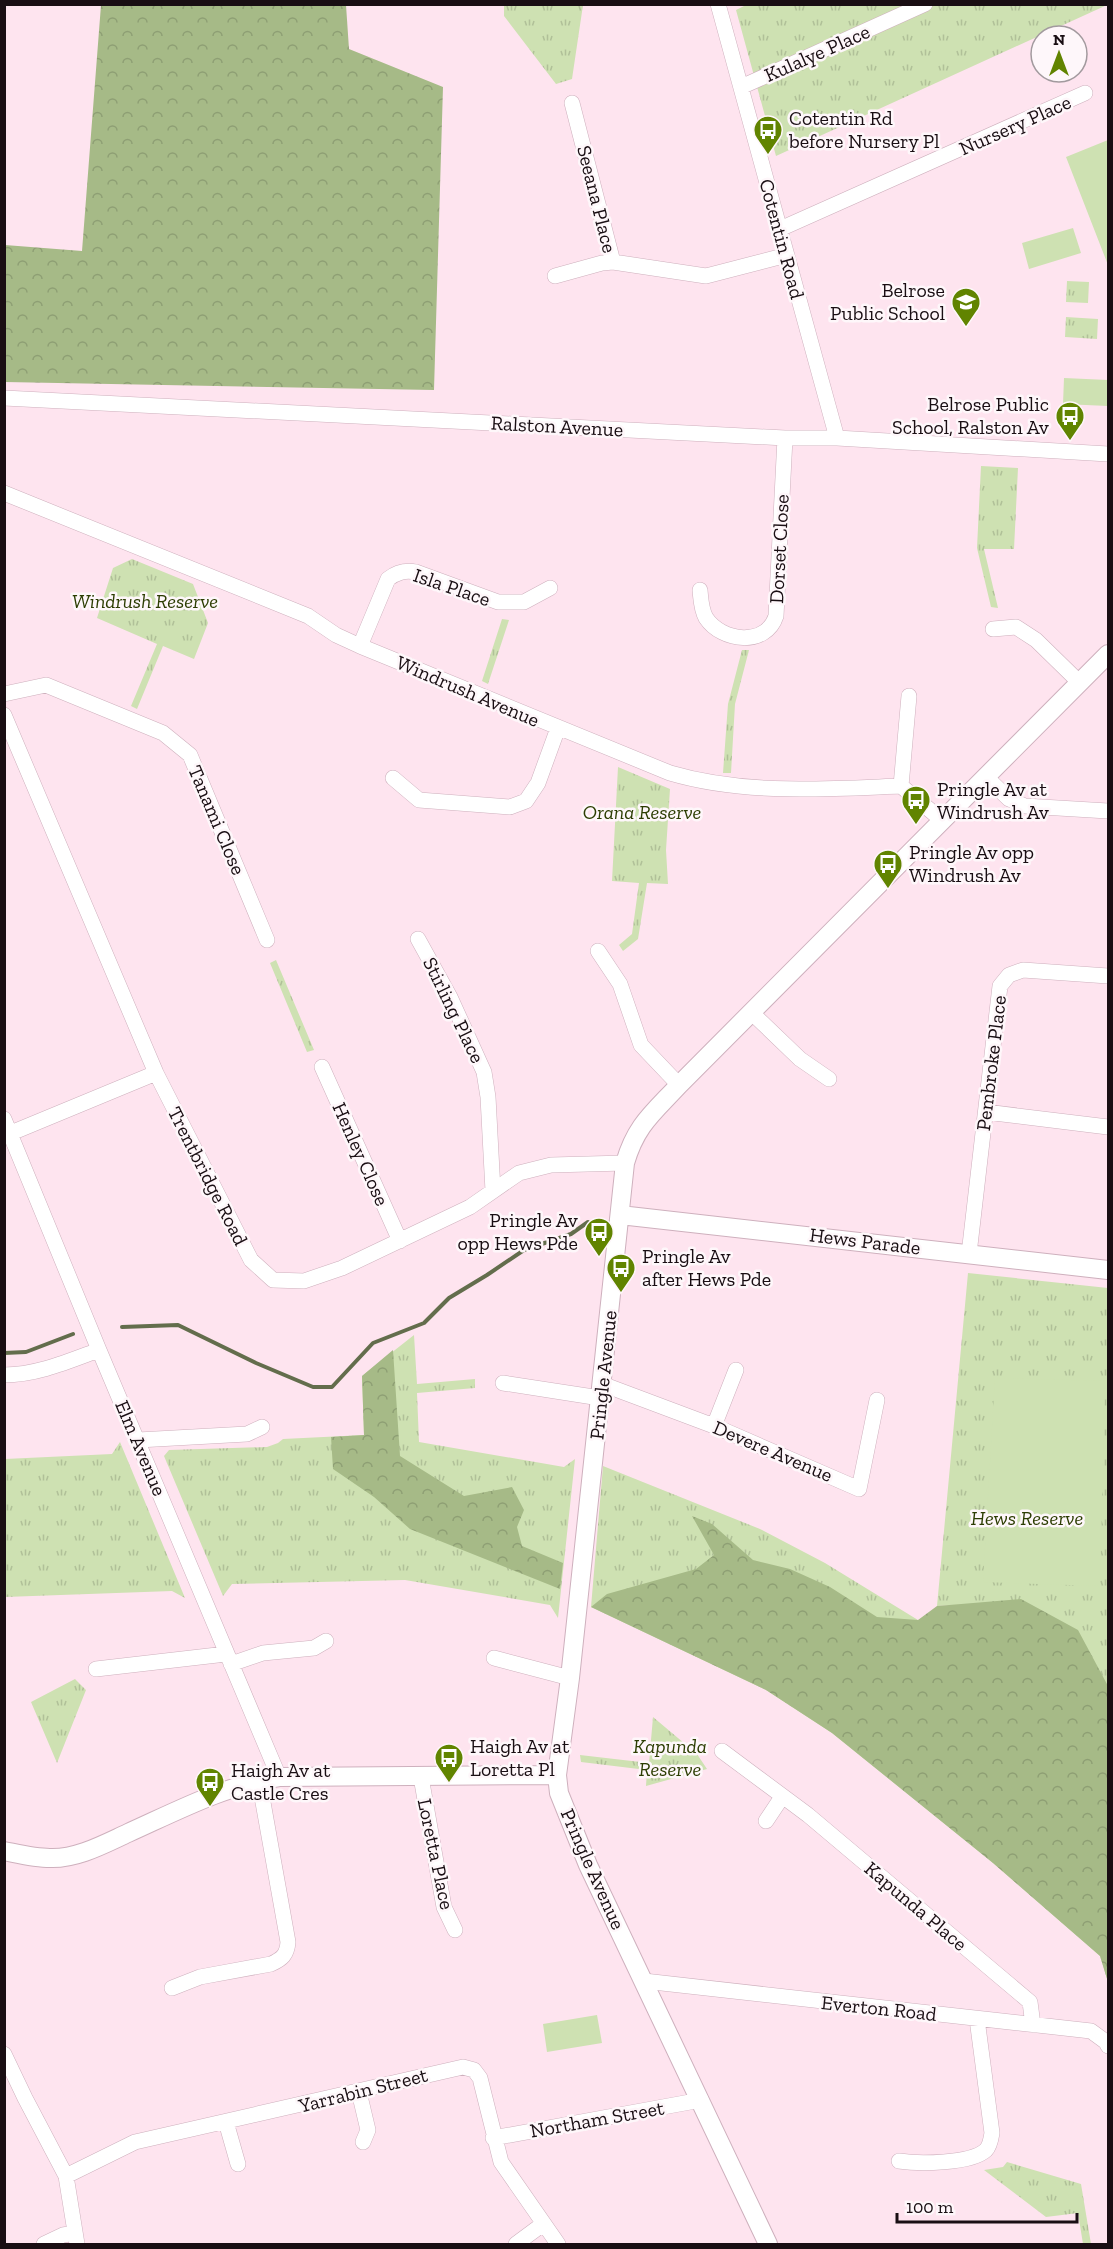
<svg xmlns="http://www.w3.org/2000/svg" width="1113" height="2249" font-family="'Zilla Slab',serif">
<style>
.grass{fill:url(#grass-tufts)}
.forest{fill:url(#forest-crowns)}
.pitch{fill:#cee1b2}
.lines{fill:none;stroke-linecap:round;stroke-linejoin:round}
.stream{stroke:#636d4c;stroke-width:4}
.minor-casing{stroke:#ceb0bd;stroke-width:16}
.tertiary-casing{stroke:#ceb0bd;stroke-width:20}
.minor{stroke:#fff;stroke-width:15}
.tertiary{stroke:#fff;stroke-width:18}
.labels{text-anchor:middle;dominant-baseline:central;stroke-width:5;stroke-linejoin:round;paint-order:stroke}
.street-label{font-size:20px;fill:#190e13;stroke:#fef7fa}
.poi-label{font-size:20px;fill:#190e13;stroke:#fef7fa;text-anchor:start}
.park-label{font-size:20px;font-style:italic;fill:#2c3d02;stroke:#fef7fa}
</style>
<defs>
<pattern id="grass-tufts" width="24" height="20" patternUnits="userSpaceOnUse" patternTransform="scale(1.5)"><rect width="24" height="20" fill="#cee1b2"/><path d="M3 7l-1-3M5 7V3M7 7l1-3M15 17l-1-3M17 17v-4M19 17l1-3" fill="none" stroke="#b0c098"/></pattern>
<pattern id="forest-crowns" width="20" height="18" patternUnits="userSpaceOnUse" patternTransform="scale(1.5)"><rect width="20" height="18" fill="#a6ba87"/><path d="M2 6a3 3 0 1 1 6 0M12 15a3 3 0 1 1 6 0" fill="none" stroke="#8e9f74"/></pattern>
</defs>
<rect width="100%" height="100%" fill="#fee4ef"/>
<path class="grass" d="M748 4 1107 5 776 156 736 10Z
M504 5H583L572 79 556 84 504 16Z
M1067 281 1089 282 1088 303 1066 302Z
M1066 317 1098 319 1097 339 1065 337Z
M981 466 1018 468 1014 549H984L998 608 991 607 977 548Z
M132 559 193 584 208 623 194 659 163 646 137 709 131 706 157 644 97 618 113 568Z
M502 619 509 620 488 684 482 681Z
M742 650H749L735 704 731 773H723L728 704Z
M618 767 670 789 666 850 668 884 647 883 638 939 623 951 619 945 632 934 639 883 612 881Z
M276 960 314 1050 307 1052 270 963Z
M968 1273 1108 1288V1982L1100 1956 993 1863 832 1733 766 1690 591 1607 603 1466 760 1529 825 1563 918 1620 978 1604 937 1606Z
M414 1335 417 1384 475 1379V1388L417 1393 419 1442 564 1467 575 1459 558 1618 550 1605 405 1580 232 1584 223 1596 164 1456 169 1450 267 1447 278 1443 283 1439 364 1435 362 1376Z
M120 1442 185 1598 172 1591 5 1597V1459L112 1454Z
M75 1679 86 1690 57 1763 31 1702Z
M653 1717 697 1754 707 1769 646 1786 647 1770 581 1762 580 1755 649 1763Z
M1007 2162 1081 2184 1091 2244H1083L1078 2213 1046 2217 984 2170 1003 2167Z"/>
<path class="forest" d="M101 5H346L349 49 443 87 434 390 5 382V245L82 251Z
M393 1350 400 1456 464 1496 512 1487 524 1510 517 1527 522 1546 563 1563 560 1589 410 1529 374 1497 333 1469 331 1437 364 1435 362 1376Z
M692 1516 712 1524 753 1560 790 1569 830 1587 877 1617 918 1620 937 1606 1021 1599 1078 1630 1108 1686V1982L1100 1956 993 1863 832 1733 766 1690 591 1607 607 1594 696 1569 714 1555Z"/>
<path class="pitch" d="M1108 140V265L1066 157Z
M1073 228 1081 253 1029 269 1022 243Z
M1064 378 1108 380V406L1063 404Z
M995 1378 1105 1381 1100 1586 983 1582Z
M597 2015 602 2043 547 2052 543 2024Z"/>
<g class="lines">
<path class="stream" d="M122 1327 178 1325 256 1363 313 1387H332L373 1343 424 1323 449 1298 487 1275 524 1250 571 1234 588 1222
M4 1353 26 1352 73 1334"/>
<g class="minor-casing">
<path id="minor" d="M718 4 837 438
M741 87 925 4
M572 103 613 262 706 276 787 255
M780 229 1085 93
M555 276 602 263 613 262
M4 398 785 438H837L1108 454
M4 493 308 616 336 635 360 646 670 773C745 795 824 789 901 786L943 821
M700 590C701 600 701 609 706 618 722 642 766 647 776 616L785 438
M993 629 1016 627 1036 640 1080 683
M360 646 388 579C397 572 405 570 416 572L498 602H524L550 588
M4 694 46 685 163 733 190 755 267 940
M4 715 156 1073 251 1260 273 1280 304 1281 342 1268 470 1207 519 1173 551 1165 625 1163
M986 777 1009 799 1025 806 1108 811
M393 778 419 800 510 807 526 801 538 783 558 728
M901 786 909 696
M418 939 450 997 484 1072 488 1097 493 1191
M598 951 620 984 641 1045 679 1085
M751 1012 800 1059 829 1079
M322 1067 400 1241
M986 1112 1108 1127
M4 1119 99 1350 279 1777
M11 1133 156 1073
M969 1254 1000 986 1009 975 1023 970 1108 976
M4 1375C37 1375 69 1361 99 1350
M503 1383 600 1398
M602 1384 714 1426 859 1489 877 1400
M714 1426 736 1370
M138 1440 247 1434 262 1427
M494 1658 570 1678
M231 1664 263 1653 314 1648 326 1641
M96 1669 226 1654
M722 1751 808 1815 1030 2002 1033 2025
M421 1777 444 1907 455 1930
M766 1821 782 1797
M644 1981 1091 2031 1106 2042 1108 2046
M172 1988 200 1977 271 1964C282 1959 287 1955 288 1942L259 1780
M4 2054 25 2098 66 2176 77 2244
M359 2092 368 2130 363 2142
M226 2122 238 2164
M493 2138 701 2100
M899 2161C918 2164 971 2164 986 2150 990 2146 991 2139 992 2133L977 2019
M66 2176 135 2142 463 2067 474 2070 480 2078 501 2162 558 2244
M44 2244 63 2235 75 2233
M516 2244 543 2224"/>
</g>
<g class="tertiary-casing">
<path id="tertiary" d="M620 1215 1108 1270
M4 1851C19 1854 35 1858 50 1858 77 1859 104 1844 128 1833 177 1811 226 1785 279 1777L557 1775
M768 2244 588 1865 559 1793 557 1775 570 1678 625 1163C636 1125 653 1113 679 1085L1108 654"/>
</g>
<use href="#minor" class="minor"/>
<use href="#tertiary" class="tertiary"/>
</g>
<defs>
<g id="bus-pin" transform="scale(1.5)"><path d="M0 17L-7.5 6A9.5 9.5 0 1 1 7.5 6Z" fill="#618400" stroke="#fef7fa"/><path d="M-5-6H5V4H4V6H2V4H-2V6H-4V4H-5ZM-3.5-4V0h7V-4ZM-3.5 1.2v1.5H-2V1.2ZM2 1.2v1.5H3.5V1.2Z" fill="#fff"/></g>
<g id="school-pin" transform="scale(1.5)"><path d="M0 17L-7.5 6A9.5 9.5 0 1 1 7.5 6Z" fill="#618400" stroke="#fef7fa"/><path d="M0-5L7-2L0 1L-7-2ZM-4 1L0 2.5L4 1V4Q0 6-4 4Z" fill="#fff"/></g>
</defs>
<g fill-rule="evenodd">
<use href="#bus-pin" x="768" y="130"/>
<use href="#school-pin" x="966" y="302"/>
<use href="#bus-pin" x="1070" y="416"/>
<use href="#bus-pin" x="916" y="800"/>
<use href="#bus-pin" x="888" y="864"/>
<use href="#bus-pin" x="599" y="1232"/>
<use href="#bus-pin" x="621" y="1268"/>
<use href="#bus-pin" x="449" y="1758"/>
<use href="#bus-pin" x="210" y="1782"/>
</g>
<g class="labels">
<g class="street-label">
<text transform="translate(817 53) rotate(-24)">Kulalye Place</text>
<text transform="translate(1015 125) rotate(-24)">Nursery Place</text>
<text transform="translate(597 199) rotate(76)">Seeana Place</text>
<text transform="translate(782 239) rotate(75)">Cotentin Road</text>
<text transform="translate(557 426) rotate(3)">Ralston Avenue</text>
<text transform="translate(779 549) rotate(-87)">Dorset Close</text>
<text transform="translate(452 587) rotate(19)">Isla Place</text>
<text transform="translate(468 691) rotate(23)">Windrush Avenue</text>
<text transform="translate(217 820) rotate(67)">Tanami Close</text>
<text transform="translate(454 1010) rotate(64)">Stirling Place</text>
<text transform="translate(991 1063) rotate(-83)">Pembroke Place</text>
<text transform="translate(361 1154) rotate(66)">Henley Close</text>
<text transform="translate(208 1176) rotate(63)">Trentbridge Road</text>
<text transform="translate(865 1241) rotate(7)">Hews Parade</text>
<text transform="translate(603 1375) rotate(-84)">Pringle Avenue</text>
<text transform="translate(141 1448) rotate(67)">Elm Avenue</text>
<text transform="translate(773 1451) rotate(23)">Devere Avenue</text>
<text transform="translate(436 1854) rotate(78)">Loretta Place</text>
<text transform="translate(593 1869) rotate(66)">Pringle Avenue</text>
<text transform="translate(916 1906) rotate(40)">Kapunda Place</text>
<text transform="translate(879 2008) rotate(6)">Everton Road</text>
<text transform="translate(363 2090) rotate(-14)">Yarrabin Street</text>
<text transform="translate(597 2119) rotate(-10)">Northam Street</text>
</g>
<g class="poi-label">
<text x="789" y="118">Cotentin Rd<tspan x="789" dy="23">before Nursery Pl</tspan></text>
<text x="945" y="290" text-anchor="end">Belrose<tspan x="945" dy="23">Public School</tspan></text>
<text x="1049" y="404" text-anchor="end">Belrose Public<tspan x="1049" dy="23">School, Ralston Av</tspan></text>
<text x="937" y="789">Pringle Av at<tspan x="937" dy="23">Windrush Av</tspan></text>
<text x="909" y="852">Pringle Av opp<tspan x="909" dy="23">Windrush Av</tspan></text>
<text x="578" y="1220" text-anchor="end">Pringle Av<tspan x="578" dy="23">opp Hews Pde</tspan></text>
<text x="642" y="1256">Pringle Av<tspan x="642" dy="23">after Hews Pde</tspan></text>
<text x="470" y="1746">Haigh Av at<tspan x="470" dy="23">Loretta Pl</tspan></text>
<text x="231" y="1770">Haigh Av at<tspan x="231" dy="23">Castle Cres</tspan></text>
</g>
<g class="park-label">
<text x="145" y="601">Windrush Reserve</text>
<text x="642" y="812">Orana Reserve</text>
<text x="1027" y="1518">Hews Reserve</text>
<text x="670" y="1746">Kapunda<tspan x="670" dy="23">Reserve</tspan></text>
</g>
</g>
<rect width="1113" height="2249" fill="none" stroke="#190e13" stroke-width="12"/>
<g transform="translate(1059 54)"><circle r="28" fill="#fef7fa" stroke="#a29a9e" stroke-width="1.5"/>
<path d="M0-4.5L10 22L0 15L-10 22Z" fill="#618400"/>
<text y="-9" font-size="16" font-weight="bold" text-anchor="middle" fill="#190e13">N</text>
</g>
<path d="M897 2213v9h180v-9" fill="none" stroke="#190e13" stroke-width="3"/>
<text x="906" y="2213" font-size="18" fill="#190e13" stroke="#fef7fa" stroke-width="4.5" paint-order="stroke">100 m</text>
</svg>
